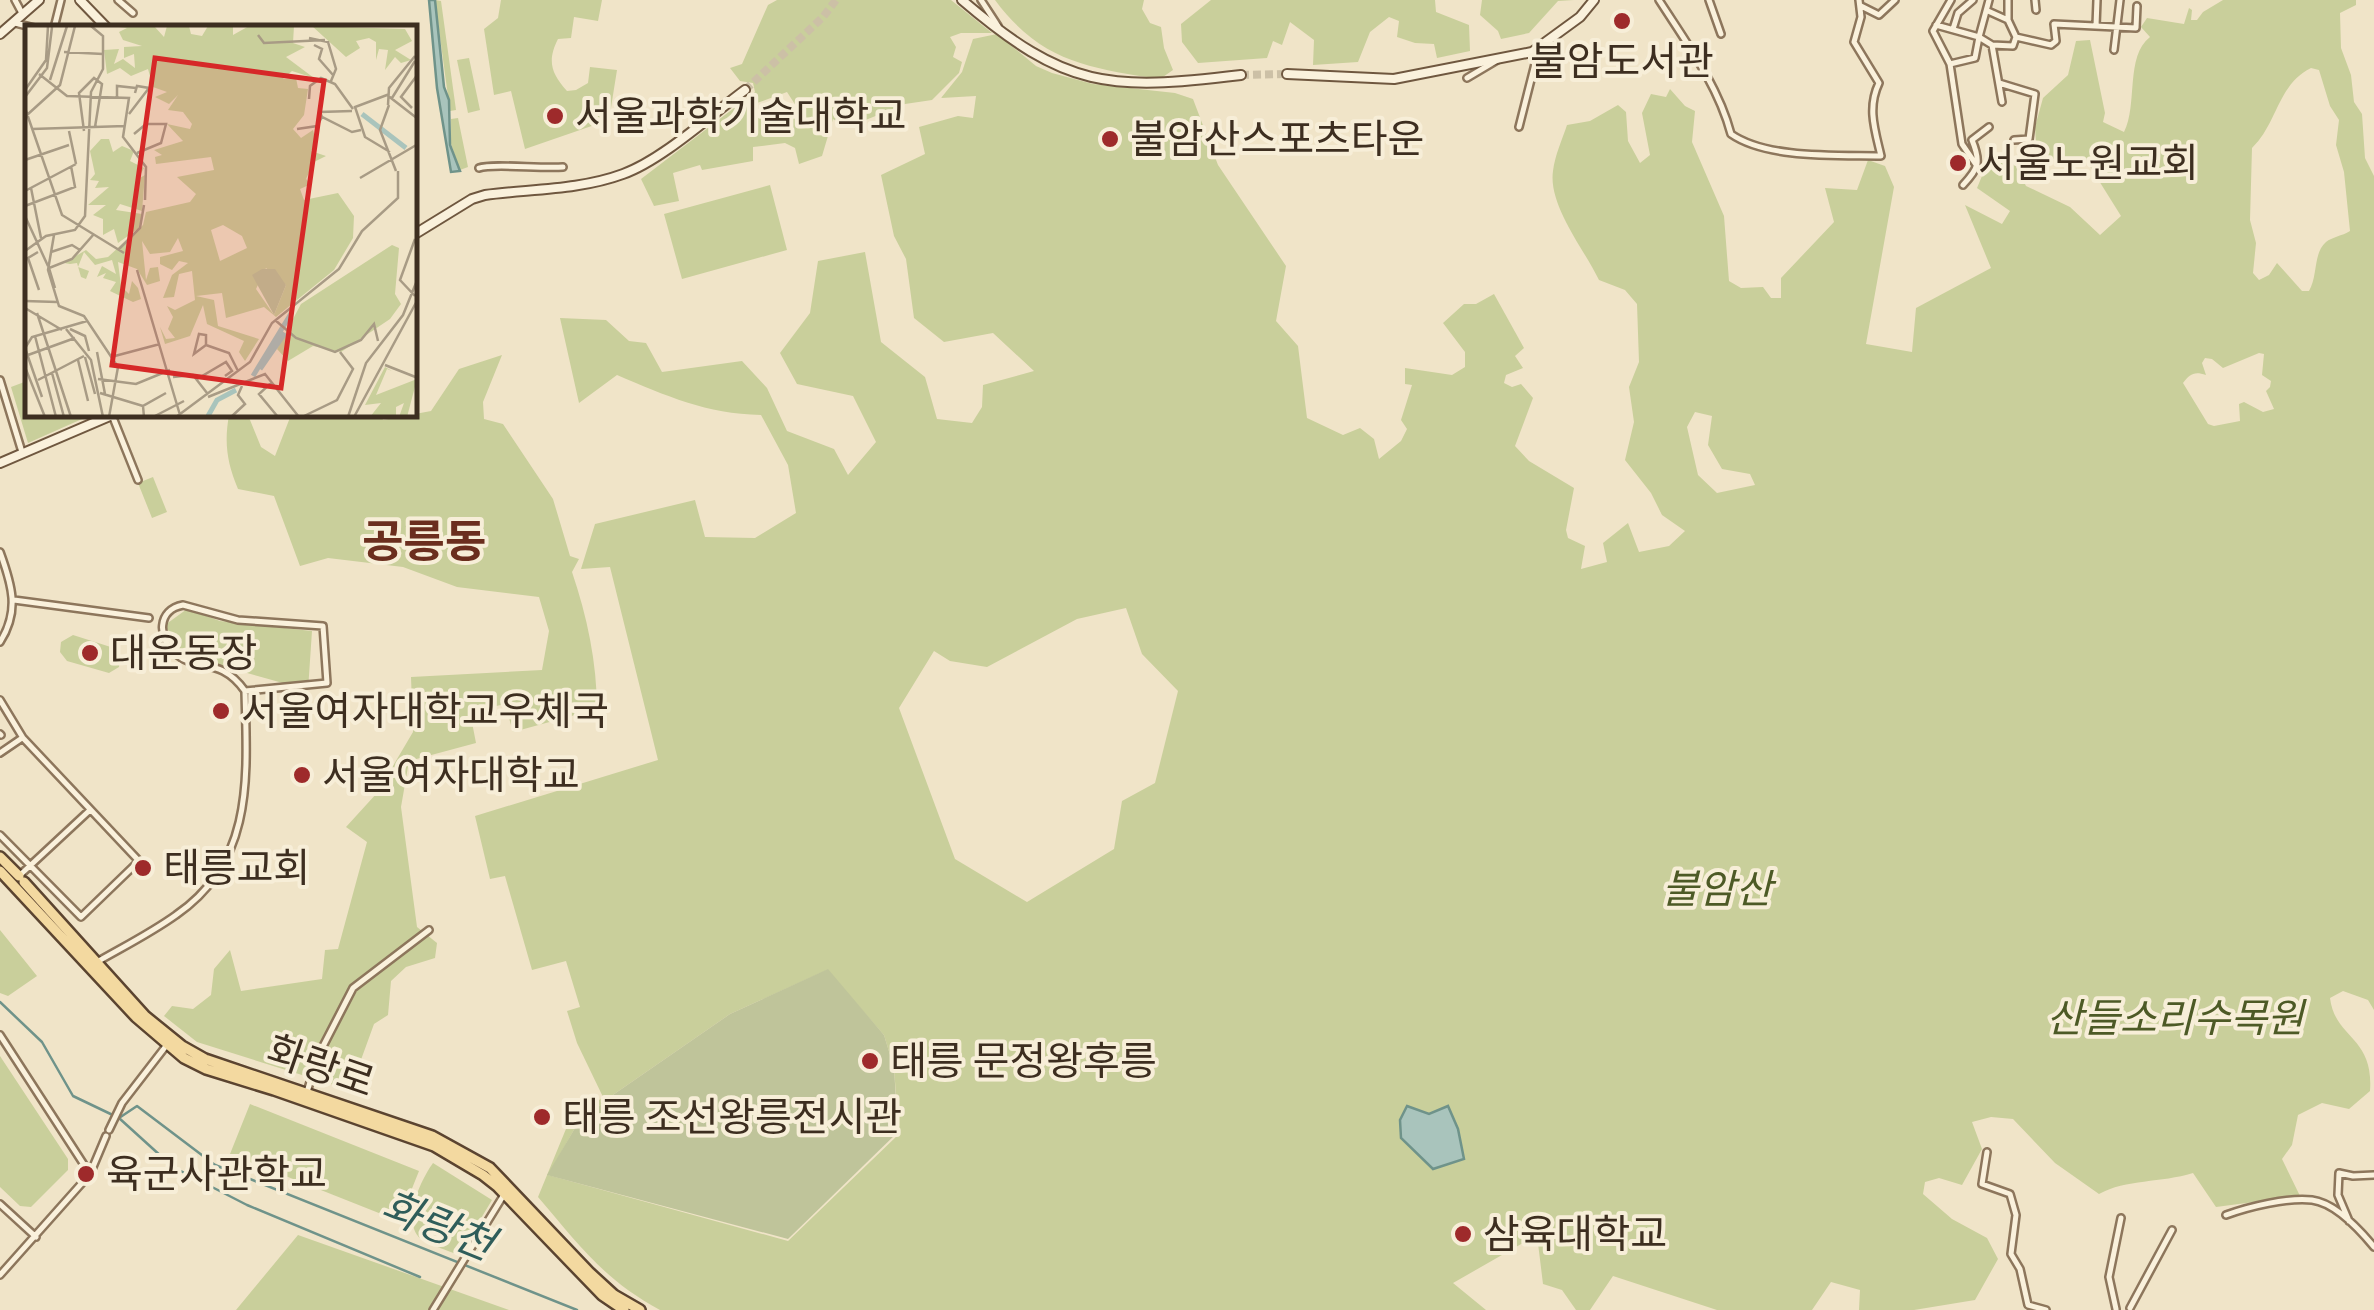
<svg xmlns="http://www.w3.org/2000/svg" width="2374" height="1310" font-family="'Zilla Slab','Noto Sans KR',serif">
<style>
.green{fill:#c9cf9b;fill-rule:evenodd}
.cemetery{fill:#bfc49a}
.water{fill:#a9c4bc;stroke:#6f938a;stroke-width:2.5}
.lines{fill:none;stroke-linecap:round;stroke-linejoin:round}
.stream{stroke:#6f938a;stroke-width:2.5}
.secondary-tunnel{stroke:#ccc0a6;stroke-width:8;stroke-dasharray:8 4;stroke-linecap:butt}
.street-casing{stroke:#8d765c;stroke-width:10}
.secondary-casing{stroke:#6f573f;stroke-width:12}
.primary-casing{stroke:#5b4430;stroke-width:14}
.street{stroke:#faf1dc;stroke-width:5}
.secondary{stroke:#faf1dc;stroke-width:8}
.primary{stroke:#f3d9a0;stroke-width:9}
.poi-dot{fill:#9e2a2b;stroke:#f7eed8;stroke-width:4}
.labels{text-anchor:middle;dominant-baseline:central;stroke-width:8;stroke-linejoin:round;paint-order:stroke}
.poi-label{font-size:40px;fill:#3d2e20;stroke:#f7eed8;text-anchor:start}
.park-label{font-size:40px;font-style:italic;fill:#4d5a26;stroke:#f7eed8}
.street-label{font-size:40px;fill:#3d2e20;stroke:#f7eed8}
.water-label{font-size:42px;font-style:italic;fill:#2f5d5a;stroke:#f7eed8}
.quarter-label{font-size:45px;font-weight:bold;fill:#6b2e1e;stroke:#f7eed8}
.inset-river{fill:none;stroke:#a9c4bc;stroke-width:5}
.inset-road{fill:none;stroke:#a89b85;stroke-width:2.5}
.view{fill:#d62828;fill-opacity:0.15;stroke:#d62828;stroke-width:5}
.inset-edge{fill:none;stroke:#3d2e20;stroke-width:5}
</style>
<rect width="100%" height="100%" fill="#f0e4c8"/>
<path class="green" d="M435 0 441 1 456 110 450 111Z
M501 0H602L598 21 574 17 571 38 558 39C547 61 551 73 567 91L576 90 588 83 590 67 617 70 609 120 525 149 511 91 494 95 484 29 498 18Z
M777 0H951L992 33H961L950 37 956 47 953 57 962 62 959 73 932 100 905 104 846 128 833 119 822 156 799 164 795 148 785 143 753 147V161L702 170 700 165 673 173 679 201 654 206 641 179 755 92 753 83 740 81 730 68 742 64 768 5ZM787 92 800 112 778 124 770 111 764 109 754 115 748 110 757 103Z
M995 0H1144L1142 9 1150 23 1161 27 1164 48 1173 70 1160 79C1089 68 1041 62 995 0Z
M1211 0H1435L1436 12 1469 25 1470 51 1437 58 1434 44 1415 43 1397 37 1399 21 1389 17 1370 32 1358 62 1313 65 1314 40 1290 22 1282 45 1273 41 1267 58 1198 63 1182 42 1181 24Z
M1482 0H1574L1558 1 1529 33 1501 39 1498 31 1480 15Z
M2223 0H2356V5L2340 13 2341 48 2351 75 2354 102 2362 114 2365 158 2374 176V1010L2368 1000 2343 991 2330 998C2335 1039 2374 1036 2370 1091L2349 1109 2322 1103 2298 1115 2292 1145 2282 1159 2300 1196 2216 1207 2193 1173C2161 1183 2126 1179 2099 1194L2055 1163 2013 1119 1991 1117 1972 1122 1982 1149 1962 1185 1939 1178 1925 1182 1923 1194 1952 1219 1987 1238 1998 1259 1975 1300 1914 1310H1859L1860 1290 1831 1282 1812 1310H1717L1613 1276 1590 1310H1576L1562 1290 1543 1284 1537 1235 1453 1283 1486 1310H660C603 1279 579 1245 538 1197L568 1124 603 1097 577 1043 567 1011 580 1007 566 961 532 970 505 876 490 879 475 816 658 760 610 567 581 569 595 524 695 500 705 537 755 538 796 513 788 465 761 415C706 414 667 396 617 375L579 403 560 318 606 320 629 341 646 343 662 372 742 361 767 388 787 431 834 449 848 475 876 442 853 396 797 384 780 353 810 313 818 261 865 252 881 342 925 377 937 419 972 423 982 407 983 385 1034 371 993 333 944 342 914 318 906 259 894 236 881 175 925 154 919 127 958 116 973 118 976 96 941 98 962 72 973 39 997 34 1036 66 1052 73 1093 84 1175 93 1193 99 1218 165 1286 266 1276 321 1298 346 1307 418 1343 435 1360 428 1374 439 1379 459 1401 441 1407 429 1401 420 1412 385 1405 384V368L1452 375 1465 367V352L1443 323 1464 304H1476L1494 294 1524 348 1515 356 1523 368 1506 375 1504 383 1512 387 1521 384 1533 398 1515 446 1529 461 1574 488 1566 530 1568 538 1585 546 1581 569 1607 562 1603 543 1628 523 1639 552 1669 546 1685 531 1662 515 1651 493 1625 460 1634 422 1629 387 1639 362 1637 304 1625 290 1599 280C1584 249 1548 205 1553 171 1555 155 1562 140 1567 125L1590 121 1618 105 1626 112 1628 141 1640 163 1650 155 1642 113 1651 94 1666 97 1670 89 1685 106 1695 111 1692 142 1724 216 1729 281 1741 288 1763 287 1771 298H1781V278L1834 222 1825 188 1857 190 1868 160 1885 166 1894 187 1866 344 1912 352 1916 308 1991 268 1965 205 2002 224 2010 211 1977 188 1992 152 2011 157 2026 186 2070 207 2100 235 2121 216 2086 160 2037 158 2035 127 2043 98 2068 75 2076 41 2090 40 2105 113 2103 122 2124 132C2138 105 2125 56 2150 37L2141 27 2147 18 2184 24 2189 8 2192 10 2191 20H2197L2203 12ZM2311 68 2319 70 2330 106 2339 120 2336 145 2344 172 2350 231C2342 236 2332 237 2326 242 2313 253 2318 276 2309 291H2302L2277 263 2269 275 2259 280 2253 273 2256 243 2250 220 2252 148C2278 123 2277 85 2311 68ZM2259 353 2264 354 2262 375 2271 381 2270 387 2266 391 2274 409 2263 412 2244 402 2239 404 2240 421 2214 426 2208 424 2183 383C2190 374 2194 371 2206 375L2202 363 2205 358 2212 359 2223 368ZM1695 412 1712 416 1708 445 1722 469 1750 474 1755 485 1717 493 1698 475 1687 427ZM1126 608 1142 654 1178 691 1155 783 1122 801 1114 849 1027 902 955 859 899 708 934 651 950 661 987 667 1077 619ZM827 970 884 1035 894 1068 899 1134 788 1241 548 1175 575 1128 607 1099 730 1014Z
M469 58 480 110 468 113 457 60Z
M458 118 468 167 460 170 451 144V119Z
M770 185 787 250 682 279 664 214Z
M502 355 483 402 484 419 503 424 553 499 570 556 579 559 572 572C587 616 597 663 597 709L513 732 505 704 470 712 476 743 409 761 401 807 417 927 437 943 435 958 406 967 391 981 388 1015 374 1024 350 1090 197 1042 164 1016 172 1006 193 1009 211 995 214 969 230 950 241 991 322 979 325 950 338 949 367 842 346 827 377 793 413 732 411 677 542 670 549 631 539 597 457 587 403 567 328 558 300 566 274 496 238 489C227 463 224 443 229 415H248L261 447 275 456 291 415H381L383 420 431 411 459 369Z
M27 381 28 415H91L28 443 11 387Z
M153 477 167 512 152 518 138 483Z
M187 609 220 621 312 631 308 690 183 655 165 625Z
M73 635 117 649 120 654 119 667 109 673 67 661 60 652 61 642Z
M0 930 37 976 8 996 0 993Z
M0 1056 68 1159V1170L31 1207 20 1206 0 1187Z
M250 1104 419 1171 399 1221 230 1154Z
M433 1163 492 1200 459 1255C447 1250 431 1246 421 1239 400 1222 422 1178 433 1163Z
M298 1235 509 1310H236Z"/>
<path class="cemetery" d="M828 969 884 1035 894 1068 898 1132 788 1239 547 1175 575 1128 607 1099 730 1014Z"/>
<path class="water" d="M429 0H435L444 87 449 100 450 145 460 171 451 172 437 88Z
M1407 1106 1429 1114 1448 1106 1458 1129 1464 1159 1433 1169 1401 1138 1400 1120Z"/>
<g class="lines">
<path class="stream" d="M0 1002 42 1042 73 1096 119 1118 137 1106 215 1165 577 1310
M119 1118 173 1167 247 1205 420 1277"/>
<path class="secondary-tunnel" d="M1241 75 1287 74
M745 90 823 17 836 0"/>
<g class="street-casing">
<path id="street" d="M15 0 23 15
M118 0 133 13
M981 0 998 26
M1659 0C1686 42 1718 85 1731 134 1767 159 1837 155 1881 156 1875 130 1867 108 1879 83L1854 42 1861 17 1859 0
M1709 0 1721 34
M1951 0 1933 31 1950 64 1962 144 1977 166
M1989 0 1979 37 1992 45 2013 46 2016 37
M2008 0V20L2016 37 2051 45 2056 41 2054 24 2136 28 2137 6
M2035 0 2036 10
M1861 6 1879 15 1895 0
M1988 11 2008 20
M15 23 35 28
M1936 25 1979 37 1975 58 1950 64
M2096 26 2097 0
M54 28 61 0
M1953 29 1958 13 1973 0
M1992 45 2002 102
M2114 50 2120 0
M1467 78 1499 59
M1999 83 2035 94 2029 139 2014 140
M1519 127 1539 48
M479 168C492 163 542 169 563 167
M1963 185C1979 168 1981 162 1972 140L1989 127
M0 380 22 452
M112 415 138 480
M0 552C12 585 20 611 0 642
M14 600 149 618
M0 700 23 738 139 861 81 917 0 835
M0 734 1 735
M0 753 22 738
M19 876 90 810
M97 962C123 947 151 933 176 915 255 861 247 775 245 691L327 683 323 626 238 620 183 605C157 610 157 638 176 654 197 672 220 656 245 691
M0 1035 90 1174 0 1275
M307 1092 318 1056 353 988 429 930
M109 1130 122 1103 166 1046
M1987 1152 1982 1184 2010 1194 2016 1215 2011 1254 2020 1269 2028 1305 2046 1310
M90 1174 106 1136
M0 1204 36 1237
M2226 1215C2248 1207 2288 1197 2312 1200 2335 1203 2360 1230 2374 1247
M2349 1221 2338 1195 2339 1173 2353 1176 2374 1175
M2130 1308 2172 1230
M2116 1309 2109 1277 2121 1218
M433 1310 505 1193"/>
</g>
<g class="secondary-casing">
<path id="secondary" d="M80 0 107 28
M962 0C1066 89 1109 91 1241 75
M0 34 39 0
M1287 74 1394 79 1532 52 1580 17 1594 0
M415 234 472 199 485 195C530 189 580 190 623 174 662 160 711 115 745 90
M0 463 112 415"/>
</g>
<g class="primary-casing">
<path id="primary" d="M0 857 19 876
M0 871 136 1017 184 1058 206 1069 274 1090 434 1146 483 1175 497 1186 602 1295 624 1310
M24 882 145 1016 182 1046 205 1059 432 1136 490 1168 590 1273 614 1295 640 1310"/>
</g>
<use href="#street" class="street"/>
<use href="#secondary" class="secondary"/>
<use href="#primary" class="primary"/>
</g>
<g class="poi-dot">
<circle cx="1622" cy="21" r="10"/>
<circle cx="555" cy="116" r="10"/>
<circle cx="1110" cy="139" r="10"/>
<circle cx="1958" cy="163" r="10"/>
<circle cx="90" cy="653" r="10"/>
<circle cx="221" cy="711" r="10"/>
<circle cx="302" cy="775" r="10"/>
<circle cx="143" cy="868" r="10"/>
<circle cx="870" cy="1061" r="10"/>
<circle cx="542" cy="1117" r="10"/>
<circle cx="86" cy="1174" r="10"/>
<circle cx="1463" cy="1234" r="10"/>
</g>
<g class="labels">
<g class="poi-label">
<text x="1622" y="61" text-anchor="middle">불암도서관</text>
<text x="575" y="116">서울과학기술대학교</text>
<text x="1130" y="139">불암산스포츠타운</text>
<text x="1978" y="163">서울노원교회</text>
<text x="110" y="653">대운동장</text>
<text x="241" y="711">서울여자대학교우체국</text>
<text x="322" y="775">서울여자대학교</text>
<text x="163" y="868">태릉교회</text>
<text x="890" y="1061">태릉 문정왕후릉</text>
<text x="562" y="1117">태릉 조선왕릉전시관</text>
<text x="106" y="1174">육군사관학교</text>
<text x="1483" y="1234">삼육대학교</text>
</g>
<g class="park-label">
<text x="1717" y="889">불암산</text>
<text x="2175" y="1018">산들소리수목원</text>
</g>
<g class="street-label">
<text transform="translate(321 1066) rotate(19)">화랑로</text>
</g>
<g class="water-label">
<text transform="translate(438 1225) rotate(22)">화랑천</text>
</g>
<g class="quarter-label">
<text x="424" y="542">공릉동</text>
</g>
</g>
<g transform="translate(25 25)">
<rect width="392" height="392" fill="#f0e4c8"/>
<path d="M129 1 139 12 142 1H164L166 9 177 11 183 1H208V10L224 1H269L268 18 280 22 261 32 289 53 267 46 258 54 271 53 273 63 283 64 279 90 268 104 276 113 288 105 292 120 286 126 301 131 289 137 281 154 286 159 275 164 279 175 313 168 329 191 328 213 309 245 251 292 239 282 201 293 197 268 171 271 189 275 193 301 234 314 220 336 214 327 219 316 182 299 178 280 165 311 140 319 135 302 141 314 150 313 143 304 148 292 142 281 150 285 170 275 167 246 154 249 149 272 138 273 147 250 163 238 154 236 147 245 135 239V232L158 226 153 213 145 227 125 229 117 216 121 255 125 243 133 242 135 256 122 260 112 244 93 237 96 261 104 269 107 256 113 263 116 274 108 277 85 266 91 257 78 253 81 248 72 252 77 241 91 249 87 235 70 240 59 227 53 242 64 246 61 254 56 252 52 238 45 239 39 238 61 225 71 234 83 232 118 200 121 187 165 177 171 169 152 152 189 145 186 132 131 139 130 132 137 130 129 125 158 116 142 99 165 104 167 99 158 87 143 85 153 70 144 79 130 72 142 67 128 62 123 44 106 51 95 43 82 49 79 25 94 24 89 39 98 34 110 43 109 29 99 33V22L117 21 98 15 94 7 102 3 94 2ZM198 200 217 211 222 223 195 236 186 205ZM241 243 261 260 249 290 231 264ZM287 1 380 4 387 16 370 25 386 35 376 38 370 32 360 45 363 25 354 24 351 35V17L344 13 331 16 335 23 321 32ZM76 114H84L88 127 97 121 109 126 105 136 119 143 113 154 120 150 117 186 95 179 91 185 117 189 114 203 93 218 89 204 78 210V194L68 190 81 180H63L84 162 70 163 74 156 65 155 70 149 65 126ZM367 220 374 223 370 269 376 279 365 294 316 327 288 321 263 336 252 324 276 279ZM360 342 367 346 362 344 351 370 392 354 382 392H374L379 378 371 382V392H345L356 378 340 380Z" fill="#c9cf9b" fill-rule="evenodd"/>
<path d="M237 244H250L261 260 249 290 227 250Z" fill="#bfc49a"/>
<path class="inset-river" d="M337 89 381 123M235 344 260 308M228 351 267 287M183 391 192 375 211 365"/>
<path class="inset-road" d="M233 10 239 18 300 15M284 13 303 17 311 44 306 56M289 20 297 24 294 34 308 50M39 27 78 29M14 49 42 71 104 73 98 112 121 142 120 175M25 55 42 1M0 65 21 35 23 1M0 72 22 43 27 2M92 73V61L111 63M367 73 390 36M284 74 285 61 296 53 310 59 328 84M363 80 364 63 390 31M364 80 355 105 371 146M0 83 37 190 99 228M387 83 376 72 393 49M104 89 124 63 112 61 110 68M2 90 35 60 50 1M297 92 295 87 327 86M7 104 100 101M272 104 292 101 297 92 327 107 336 105M44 106 51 139M59 106 54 68 69 53 77 59 70 102M109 109 121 99H141L136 118 112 128M365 127 340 112 330 82 362 70 393 94M0 135 44 120M335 153 393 119M6 163 16 213M0 166 51 139M0 181 50 162 46 141M0 191 23 241M29 210 23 245 34 281 59 291 93 342 84 392M94 224 115 203 119 180M0 226 21 211 50 205 60 191 66 67 78 44V11L66 1M13 227 3 233 14 265M26 227 47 220 55 225M112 245 155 390M30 263 24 243 47 234 69 209M390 271 375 255 390 214M0 276 32 277M0 283 37 305M12 288 46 392M250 295 271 313 310 327 336 315 349 299 353 316M41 304 66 335 78 392M45 304 60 311 64 326M10 311 31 392M181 320 169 329 174 309 181 310V320L204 328 213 346M0 323 7 312 62 296M0 323 17 372M72 327 80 369M3 330 50 313M60 332 70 369M86 332 135 319M53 335 63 376M360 340 393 353M0 342 20 392M27 348 39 392M148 352 168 350 182 368M73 354 111 359 145 345M172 354 201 337 207 346 200 351M13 355 59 331M247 357 234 369 253 392M75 368 118 381M183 372 240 349 274 392M119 392 118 381 141 368M128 392 159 376M151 392 225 337 247 298 314 244 337 206 373 173V146M206 392 220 379 213 370 217 361M277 392 312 375 328 344 315 327M323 392 341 338 378 290 393 253M329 392 393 274"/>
<path class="view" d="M130 33 299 56 256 363 87 340Z"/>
<rect width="392" height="392" class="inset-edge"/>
</g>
</svg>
